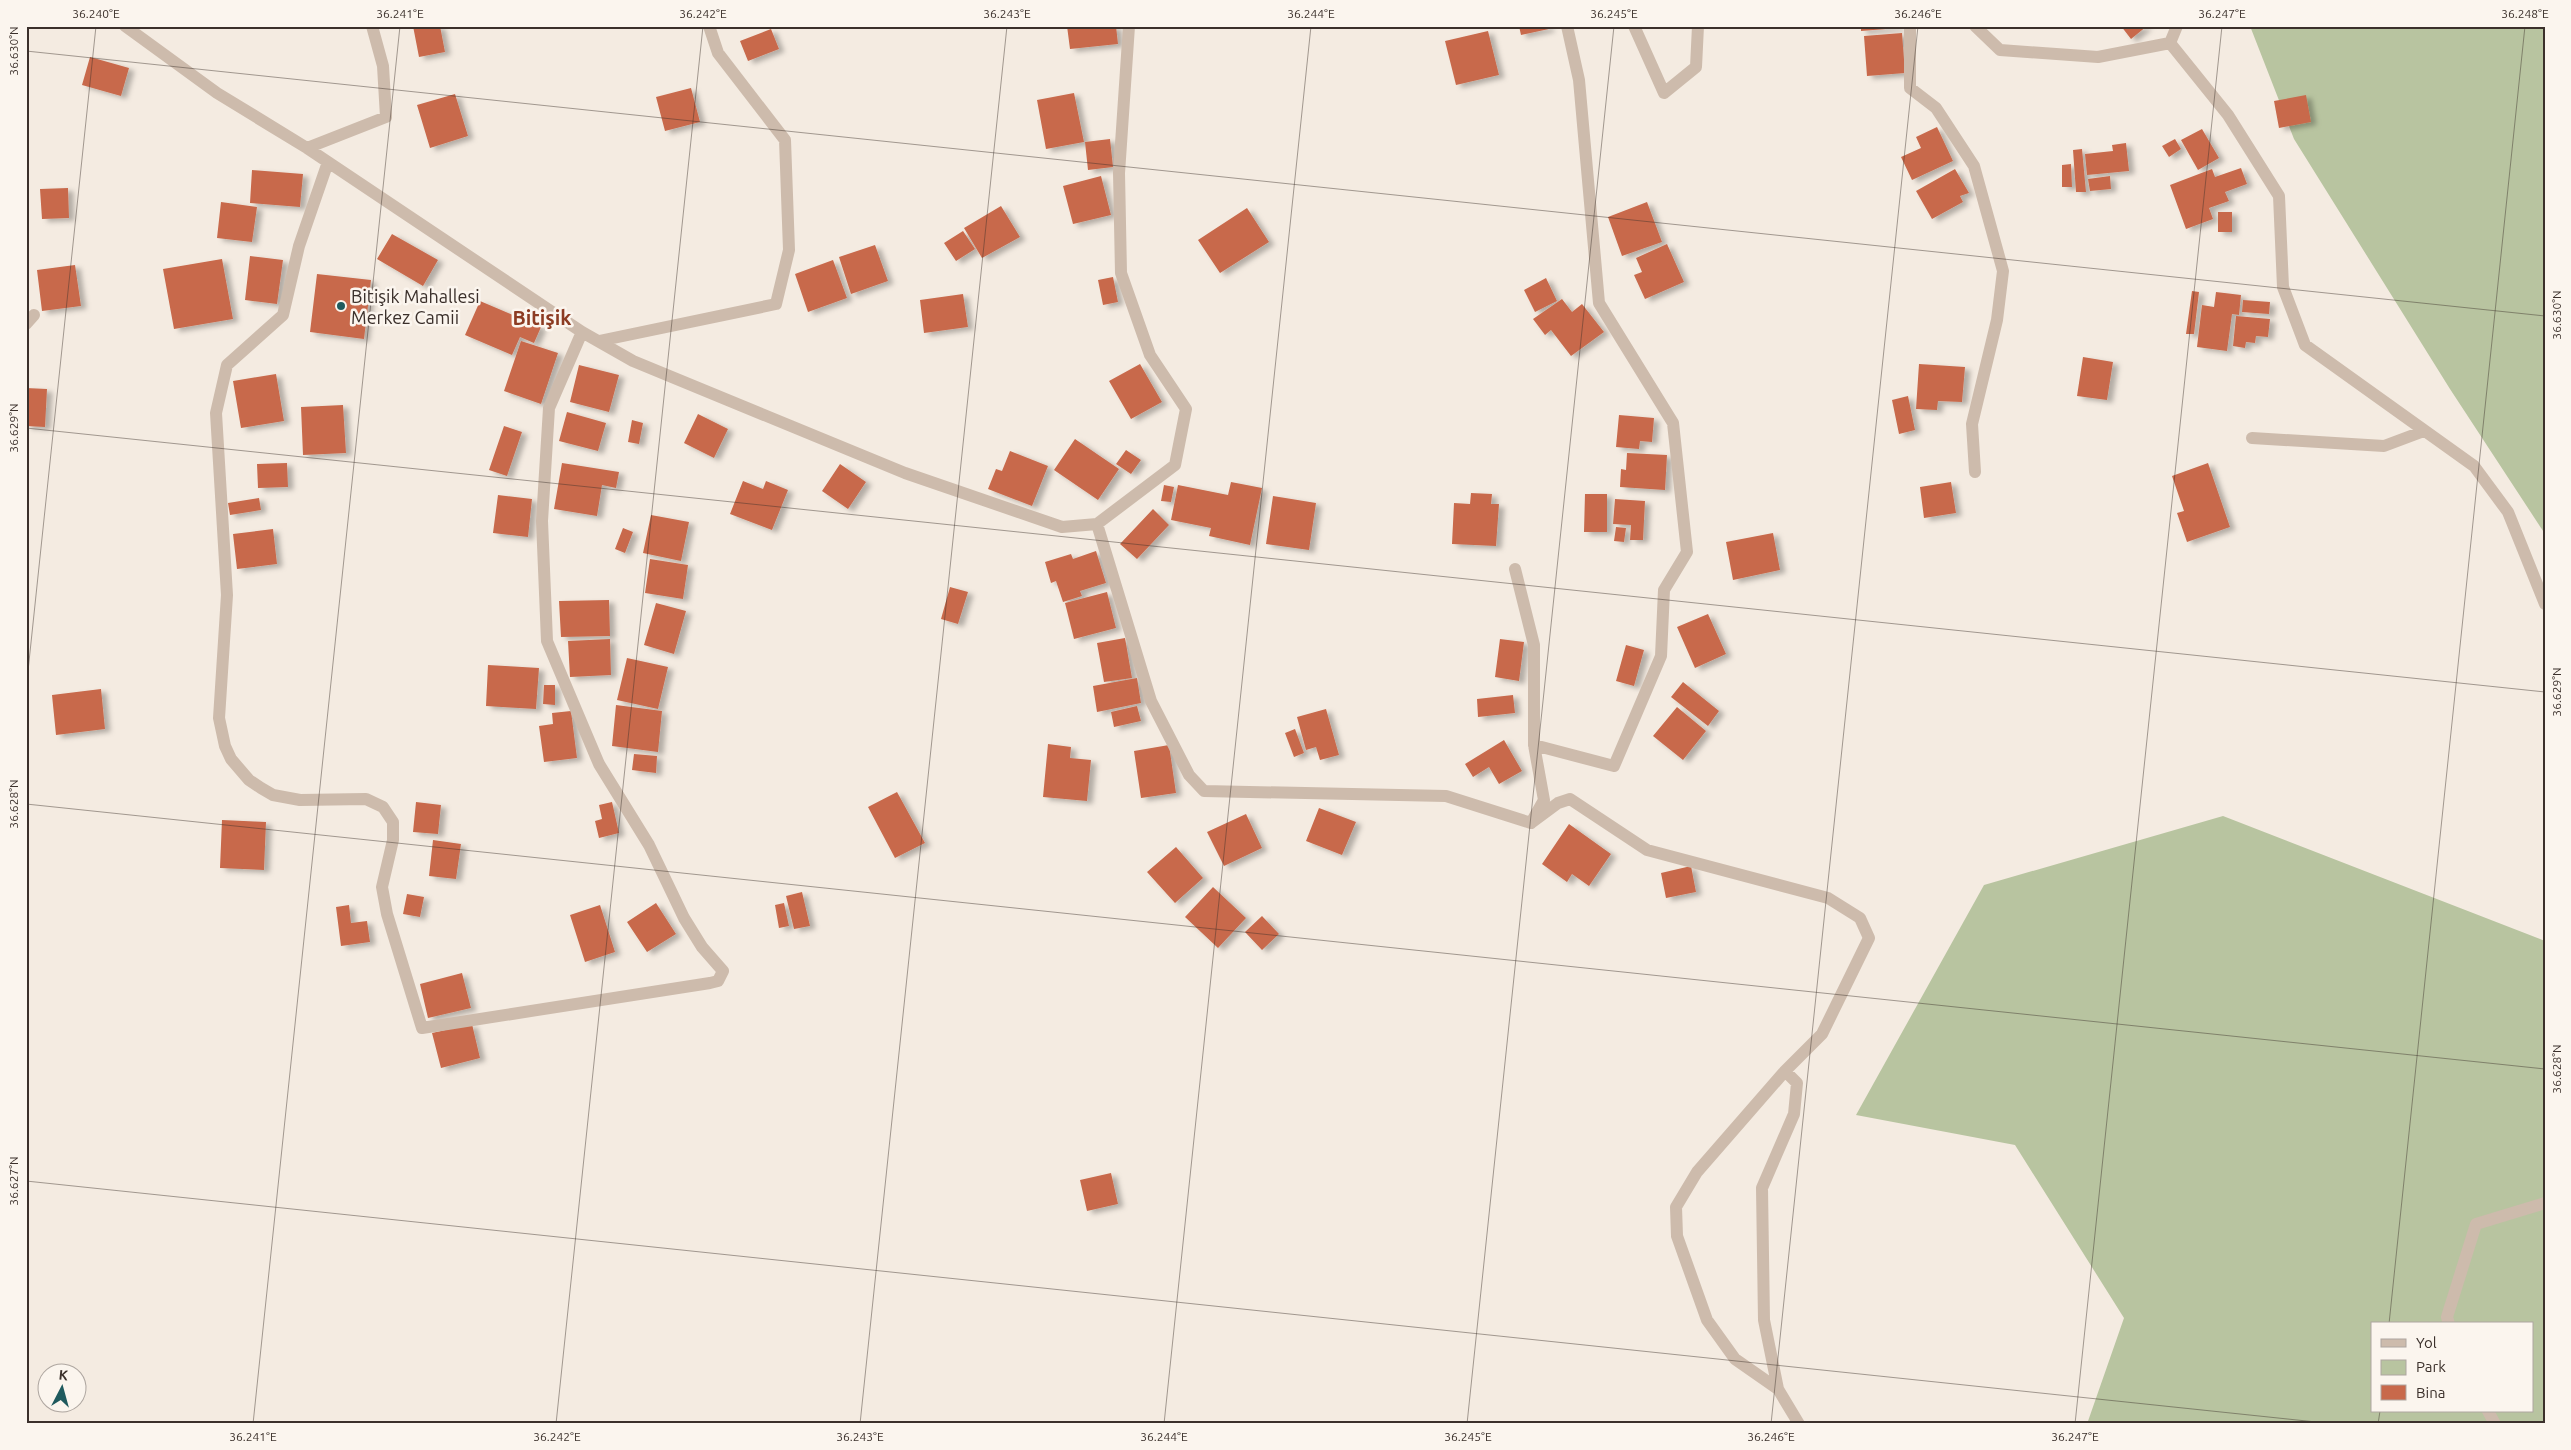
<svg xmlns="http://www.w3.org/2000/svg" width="2571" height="1450" font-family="Ubuntu,sans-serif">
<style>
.green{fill:#b8c4a0;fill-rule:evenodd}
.building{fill:#c8694b;filter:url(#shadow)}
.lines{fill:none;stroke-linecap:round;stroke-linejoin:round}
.minor{stroke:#cdbbac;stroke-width:12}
.ticks{fill:none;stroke:#3b302b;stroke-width:1;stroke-opacity:0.45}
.poi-dot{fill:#1f5a5e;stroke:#fbf5ee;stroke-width:2}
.labels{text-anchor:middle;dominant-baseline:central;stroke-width:5;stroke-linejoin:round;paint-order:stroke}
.poi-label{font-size:18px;fill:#3b302b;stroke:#fbf5ee;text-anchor:start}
.quarter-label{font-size:20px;font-weight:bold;fill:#8c3b22;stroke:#fbf5ee}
.neatline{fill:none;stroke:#3b302b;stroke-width:2}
.ticks-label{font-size:12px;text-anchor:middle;fill:#3b302b}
</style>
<defs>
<filter id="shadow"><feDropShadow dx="5.5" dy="3" stdDeviation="2.5" flood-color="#0004"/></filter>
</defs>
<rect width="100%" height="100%" fill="#f4ebe1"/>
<path class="green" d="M2250 26H2545V534L2450 389 2294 139Z
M2223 816 2545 941V1424H2087L2124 1318 2015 1145 1856 1115 1984 885ZM2372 1324H2532V1411H2372Z"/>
<path class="building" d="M413 26H440L445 52 419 57Z
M1067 26H1116L1118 44 1070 49Z
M1519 26H1549V29L1521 35Z
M1861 26H1899V28L1861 31Z
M2121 26H2147L2131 39Z
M771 29 779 49 748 61 740 41Z
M1488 31 1499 75 1456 85 1445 41Z
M1902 33 1905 73 1867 76 1864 36Z
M90 57 129 68 121 96 82 85Z
M691 88 700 122 665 131 656 97Z
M1074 93 1084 142 1046 149 1037 100Z
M455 94 468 136 430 148 417 105Z
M2306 95 2311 122 2279 128 2274 101Z
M1937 127 1953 161 1912 180 1901 157 1921 148 1916 137Z
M2202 129 2219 158 2198 170 2181 140Z
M1110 139 1113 167 1088 170 1085 142Z
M2175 139 2181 149 2169 157 2162 146Z
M2126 143 2129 171 2087 175 2085 154 2113 151 2112 145Z
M2082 149 2086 192H2076L2073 150Z
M2071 164 2072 187H2062V165Z
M2241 168 2247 184 2225 192 2229 201 2209 208 2213 219 2186 229 2170 185 2212 169 2215 177Z
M1955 169 1969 193 1960 196 1963 202 1932 219 1916 191Z
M252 170 303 174 300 207 250 203Z
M1101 176 1111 215 1073 224 1063 186Z
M2110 176 2111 189 2090 191 2088 179Z
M68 188 69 218 42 219 40 189Z
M221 202 257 207 252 242 217 238Z
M1647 202 1662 242 1622 256 1608 217Z
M1001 206 1020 237 982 258 964 228Z
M1247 208 1269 242 1220 273 1198 240Z
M2218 212H2232V232H2218Z
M963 231 975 249 956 261 944 243Z
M392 234 438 260 423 286 377 259Z
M1667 244 1684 282 1645 299 1634 275 1642 272 1636 258Z
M875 245 888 281 851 294 839 257Z
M250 256 283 260 277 304 245 300Z
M222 259 233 319 174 329 163 269Z
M833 260 847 298 808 312 795 274Z
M75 265 81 306 42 311 37 270Z
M317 274 371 280 364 339 310 332Z
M1113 277 1118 302 1103 305 1098 280Z
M1546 278 1557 301 1535 312 1524 290Z
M2192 291 2199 292 2194 334H2186Z
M2216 292 2241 295 2239 315 2232 314 2227 351 2197 347 2202 305 2214 307Z
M963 294 968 327 924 333 920 300Z
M1562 299 1572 312 1582 304 1604 332 1571 356 1551 330 1545 335 1533 319Z
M2243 300 2270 302 2269 314 2242 312Z
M480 301 541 327 534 343 520 337 512 355 465 335Z
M2236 316 2270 319 2268 337 2256 336 2255 343 2246 342 2245 348 2233 346Z
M521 341 558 353 541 404 504 391Z
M2083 357 2113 362 2107 400 2077 396Z
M1140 364 1162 402 1131 419 1109 381Z
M1919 364 1965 367 1962 402 1938 401 1937 410 1916 409Z
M579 365 619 375 609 412 570 402Z
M276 374 284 421 241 428 233 381Z
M26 388 47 389 45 427 26 426Z
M1908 396 1915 430 1899 434 1892 400Z
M343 405 346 453 303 455 301 407Z
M567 412 606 423 598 451 559 441Z
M698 414 728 429 714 458 684 443Z
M1619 415 1654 418 1652 442 1640 441 1639 449 1616 447Z
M632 420 643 423 639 444 628 442Z
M504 426 522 432 507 476 489 470Z
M1075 439 1119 469 1098 500 1054 470Z
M1126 450 1141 460 1131 474 1116 464Z
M1010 451 1048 466 1032 506 988 489 996 469 1002 471Z
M1627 453 1667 455 1665 490 1620 487 1621 469 1626 470Z
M287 463 288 487 258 488 257 464Z
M562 463 619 472 616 488 602 485 597 516 554 509Z
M2208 463 2230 527 2187 542 2177 513 2184 511 2172 476Z
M840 464 866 482 848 509 822 491Z
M743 481 763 489 766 481 788 490 772 530 730 514Z
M1231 482 1262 488 1250 545 1209 536 1211 528 1171 520 1178 485 1228 495Z
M1951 482 1956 513 1924 518 1920 487Z
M1164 485 1174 487 1171 502 1161 501Z
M1471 493 1492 494 1491 504H1499L1496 546 1452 544 1454 503 1470 504Z
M1585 494H1607V532H1584Z
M498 495 532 499 528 537 493 533Z
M1273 496 1316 503 1309 550 1266 544Z
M259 498 261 510 230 515 228 503Z
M1615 499 1645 501 1643 540H1630L1631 525 1613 524Z
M1153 509 1169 525 1137 559 1120 544Z
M651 515 689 522 681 561 643 553Z
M1616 527 1626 528 1624 542 1614 541Z
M623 528 633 532 625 553 615 549Z
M273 529 277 564 237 569 233 534Z
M1773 533 1780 570 1733 580 1726 542Z
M1096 551 1106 583 1080 591 1082 596 1063 602 1056 581 1051 583 1045 562 1071 554 1073 559Z
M650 559 688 565 683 599 645 593Z
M950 587 968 592 958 624 941 619Z
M1107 592 1116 628 1074 639 1065 603Z
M609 600 610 636 561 637 559 601Z
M656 603 686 611 674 654 644 645Z
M1708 614 1726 654 1695 668 1677 627Z
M1125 638 1132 678 1104 682 1097 643Z
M610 639 611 675 570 677 568 641Z
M1500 639 1524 642 1519 681 1495 677Z
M1626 645 1644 650 1634 686 1616 681Z
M627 658 668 667 658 709 617 700Z
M488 665 539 668 536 709 486 706Z
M1137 678 1141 703 1097 712 1093 686Z
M1683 682 1719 711 1708 726 1671 697Z
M544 685H555V705L543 704Z
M101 689 105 729 56 735 52 695Z
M1513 695 1515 713 1478 717 1477 699Z
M616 705 662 711 658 752 612 746Z
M1137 706 1141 721 1114 727 1111 712Z
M1677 707 1706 731 1683 760 1653 736Z
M1326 709 1339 755 1320 760 1316 747 1306 750 1297 717Z
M571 711 577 758 544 762 539 726 553 724 552 713Z
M1295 729 1304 753 1294 757 1285 733Z
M1504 740 1522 771 1499 784 1489 767 1473 777 1465 764Z
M1048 744 1071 747 1070 758 1091 760 1087 801 1043 797Z
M1169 745 1176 793 1141 798 1134 751Z
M634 754 657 756 656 773 632 770Z
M897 792 925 843 895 858 868 807Z
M416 802 441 805 438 834 413 832Z
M612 802 619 833 599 838 595 821 602 819 599 805Z
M1319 808 1356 822 1342 855 1306 841Z
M1246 814 1262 848 1224 866 1207 832Z
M222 820 266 822 264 870 220 868Z
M1569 824 1611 854 1589 886 1572 874 1567 882 1542 864Z
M433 840 461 844 456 879 429 876Z
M1176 847 1203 878 1175 903 1147 872Z
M1691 866 1696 892 1666 898 1661 873Z
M1213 887 1246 918 1218 948 1185 917Z
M802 892 810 926 794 929 786 896Z
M407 894 424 897 420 917 403 914Z
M656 903 676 934 647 952 627 922Z
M784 903 789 926 779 928 775 905Z
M349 905 351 923 367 921 370 942 341 946 336 907Z
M600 905 615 952 585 962 570 915Z
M1262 916 1279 934 1262 950 1245 932Z
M462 973 471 1008 428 1018 420 984Z
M472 1024 480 1058 441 1068 432 1033Z
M1111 1173 1118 1204 1087 1211 1080 1180Z"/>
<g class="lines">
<path class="minor" d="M125 26 217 93 307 148 582 332 633 361 905 473 1062 527 1097 524 1175 465 1186 409 1150 355 1121 273 1119 173 1129 26
M1634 26 1664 93 1696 67 1698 26
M1910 26V88L1936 108 1974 166 2003 271 1997 320 1972 424 1975 472
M1975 26 2000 50 2098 57 2170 43
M2170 43 2228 115 2279 196 2283 287 2305 345 2474 466 2508 512 2545 604
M2170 43 2177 26
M307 148 386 117 383 66 372 26
M328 162 299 246 283 315 227 365 216 413 227 595 219 718 225 746 231 759 249 780 261 788 273 795 300 800 366 799 383 807 393 822V840L382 887 387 914 422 1028 710 983 718 981 723 971 702 947 684 918 649 845 599 764 547 641 542 521 549 408 582 332
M26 324 34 315
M599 341 776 304 789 250 785 140 718 53 709 26
M2252 438 2384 446 2424 431
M1097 524 1151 701 1189 775 1204 791 1446 796 1531 823 1544 800 1534 745
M1515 569 1534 645V745L1614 766 1661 656 1664 590 1687 552 1673 423 1599 303 1579 80 1567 26
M1531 823 1558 803 1570 799 1647 850 1828 898 1860 918 1869 938 1822 1034 1785 1071 1697 1172 1676 1207 1677 1236 1707 1320 1735 1359 1778 1389
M1785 1071 1797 1083 1794 1114 1762 1188 1764 1320 1778 1389 1799 1424
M2449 1324 2447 1317 2476 1224 2545 1203
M2488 1411 2495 1424"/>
</g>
<path class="ticks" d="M26 51 2545 316M26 428 2545 692M26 690 96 26M26 804 2545 1069M26 1181 2335 1424M2389 1324 2525 26M253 1424 400 26M556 1424 703 26M860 1424 1007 26M1164 1424 1311 26M1467 1424 1614 26M1771 1424 1918 26M2075 1424 2222 26M2378 1424 2380 1411"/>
<circle class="poi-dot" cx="341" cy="306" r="5"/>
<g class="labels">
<g class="poi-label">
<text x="351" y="296">Bitişik Mahallesi<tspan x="351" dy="21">Merkez Camii</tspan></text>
</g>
<g class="quarter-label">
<text x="542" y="317">Bitişik</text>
</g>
</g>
<rect width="2571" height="1450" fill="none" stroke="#fbf5ee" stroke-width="55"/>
<rect x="2371" y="1322" width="162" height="90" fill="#fbf5ee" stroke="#aea6a0"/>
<rect x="2381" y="1339" width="25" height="8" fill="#cdbbac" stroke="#aea6a0"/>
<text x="2416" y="1348" font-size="15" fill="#3b302b">Yol</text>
<rect x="2381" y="1360" width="25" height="15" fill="#b8c4a0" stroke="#aea6a0"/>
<text x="2416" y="1372" font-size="15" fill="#3b302b">Park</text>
<rect x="2381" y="1385" width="25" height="15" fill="#c8694b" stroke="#aea6a0"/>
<text x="2416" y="1398" font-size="15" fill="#3b302b">Bina</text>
<g transform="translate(62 1388) rotate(6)"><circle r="24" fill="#fbf5ee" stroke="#aea6a0"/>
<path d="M0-4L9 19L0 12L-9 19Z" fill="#1f5a5e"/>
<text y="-8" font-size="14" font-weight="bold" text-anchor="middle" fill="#3b302b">K</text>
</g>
<rect x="28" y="28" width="2516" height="1394" class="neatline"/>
<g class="ticks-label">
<text x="96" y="18">36.240°E</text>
<text x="400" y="18">36.241°E</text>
<text x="703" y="18">36.242°E</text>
<text x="1007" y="18">36.243°E</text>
<text x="1311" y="18">36.244°E</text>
<text x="1614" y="18">36.245°E</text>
<text x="1918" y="18">36.246°E</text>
<text x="2222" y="18">36.247°E</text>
<text x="2525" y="18">36.248°E</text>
<text transform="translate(14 51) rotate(-90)" y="4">36.630°N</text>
<text transform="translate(2557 315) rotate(-90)" y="4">36.630°N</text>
<text transform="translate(14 428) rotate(-90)" y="4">36.629°N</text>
<text transform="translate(2557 692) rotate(-90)" y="4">36.629°N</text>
<text transform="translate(14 804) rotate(-90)" y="4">36.628°N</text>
<text transform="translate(2557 1069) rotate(-90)" y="4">36.628°N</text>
<text transform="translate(14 1181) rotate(-90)" y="4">36.627°N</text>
<text x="253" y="1441">36.241°E</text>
<text x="557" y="1441">36.242°E</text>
<text x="860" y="1441">36.243°E</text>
<text x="1164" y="1441">36.244°E</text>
<text x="1468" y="1441">36.245°E</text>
<text x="1771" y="1441">36.246°E</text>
<text x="2075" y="1441">36.247°E</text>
</g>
</svg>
